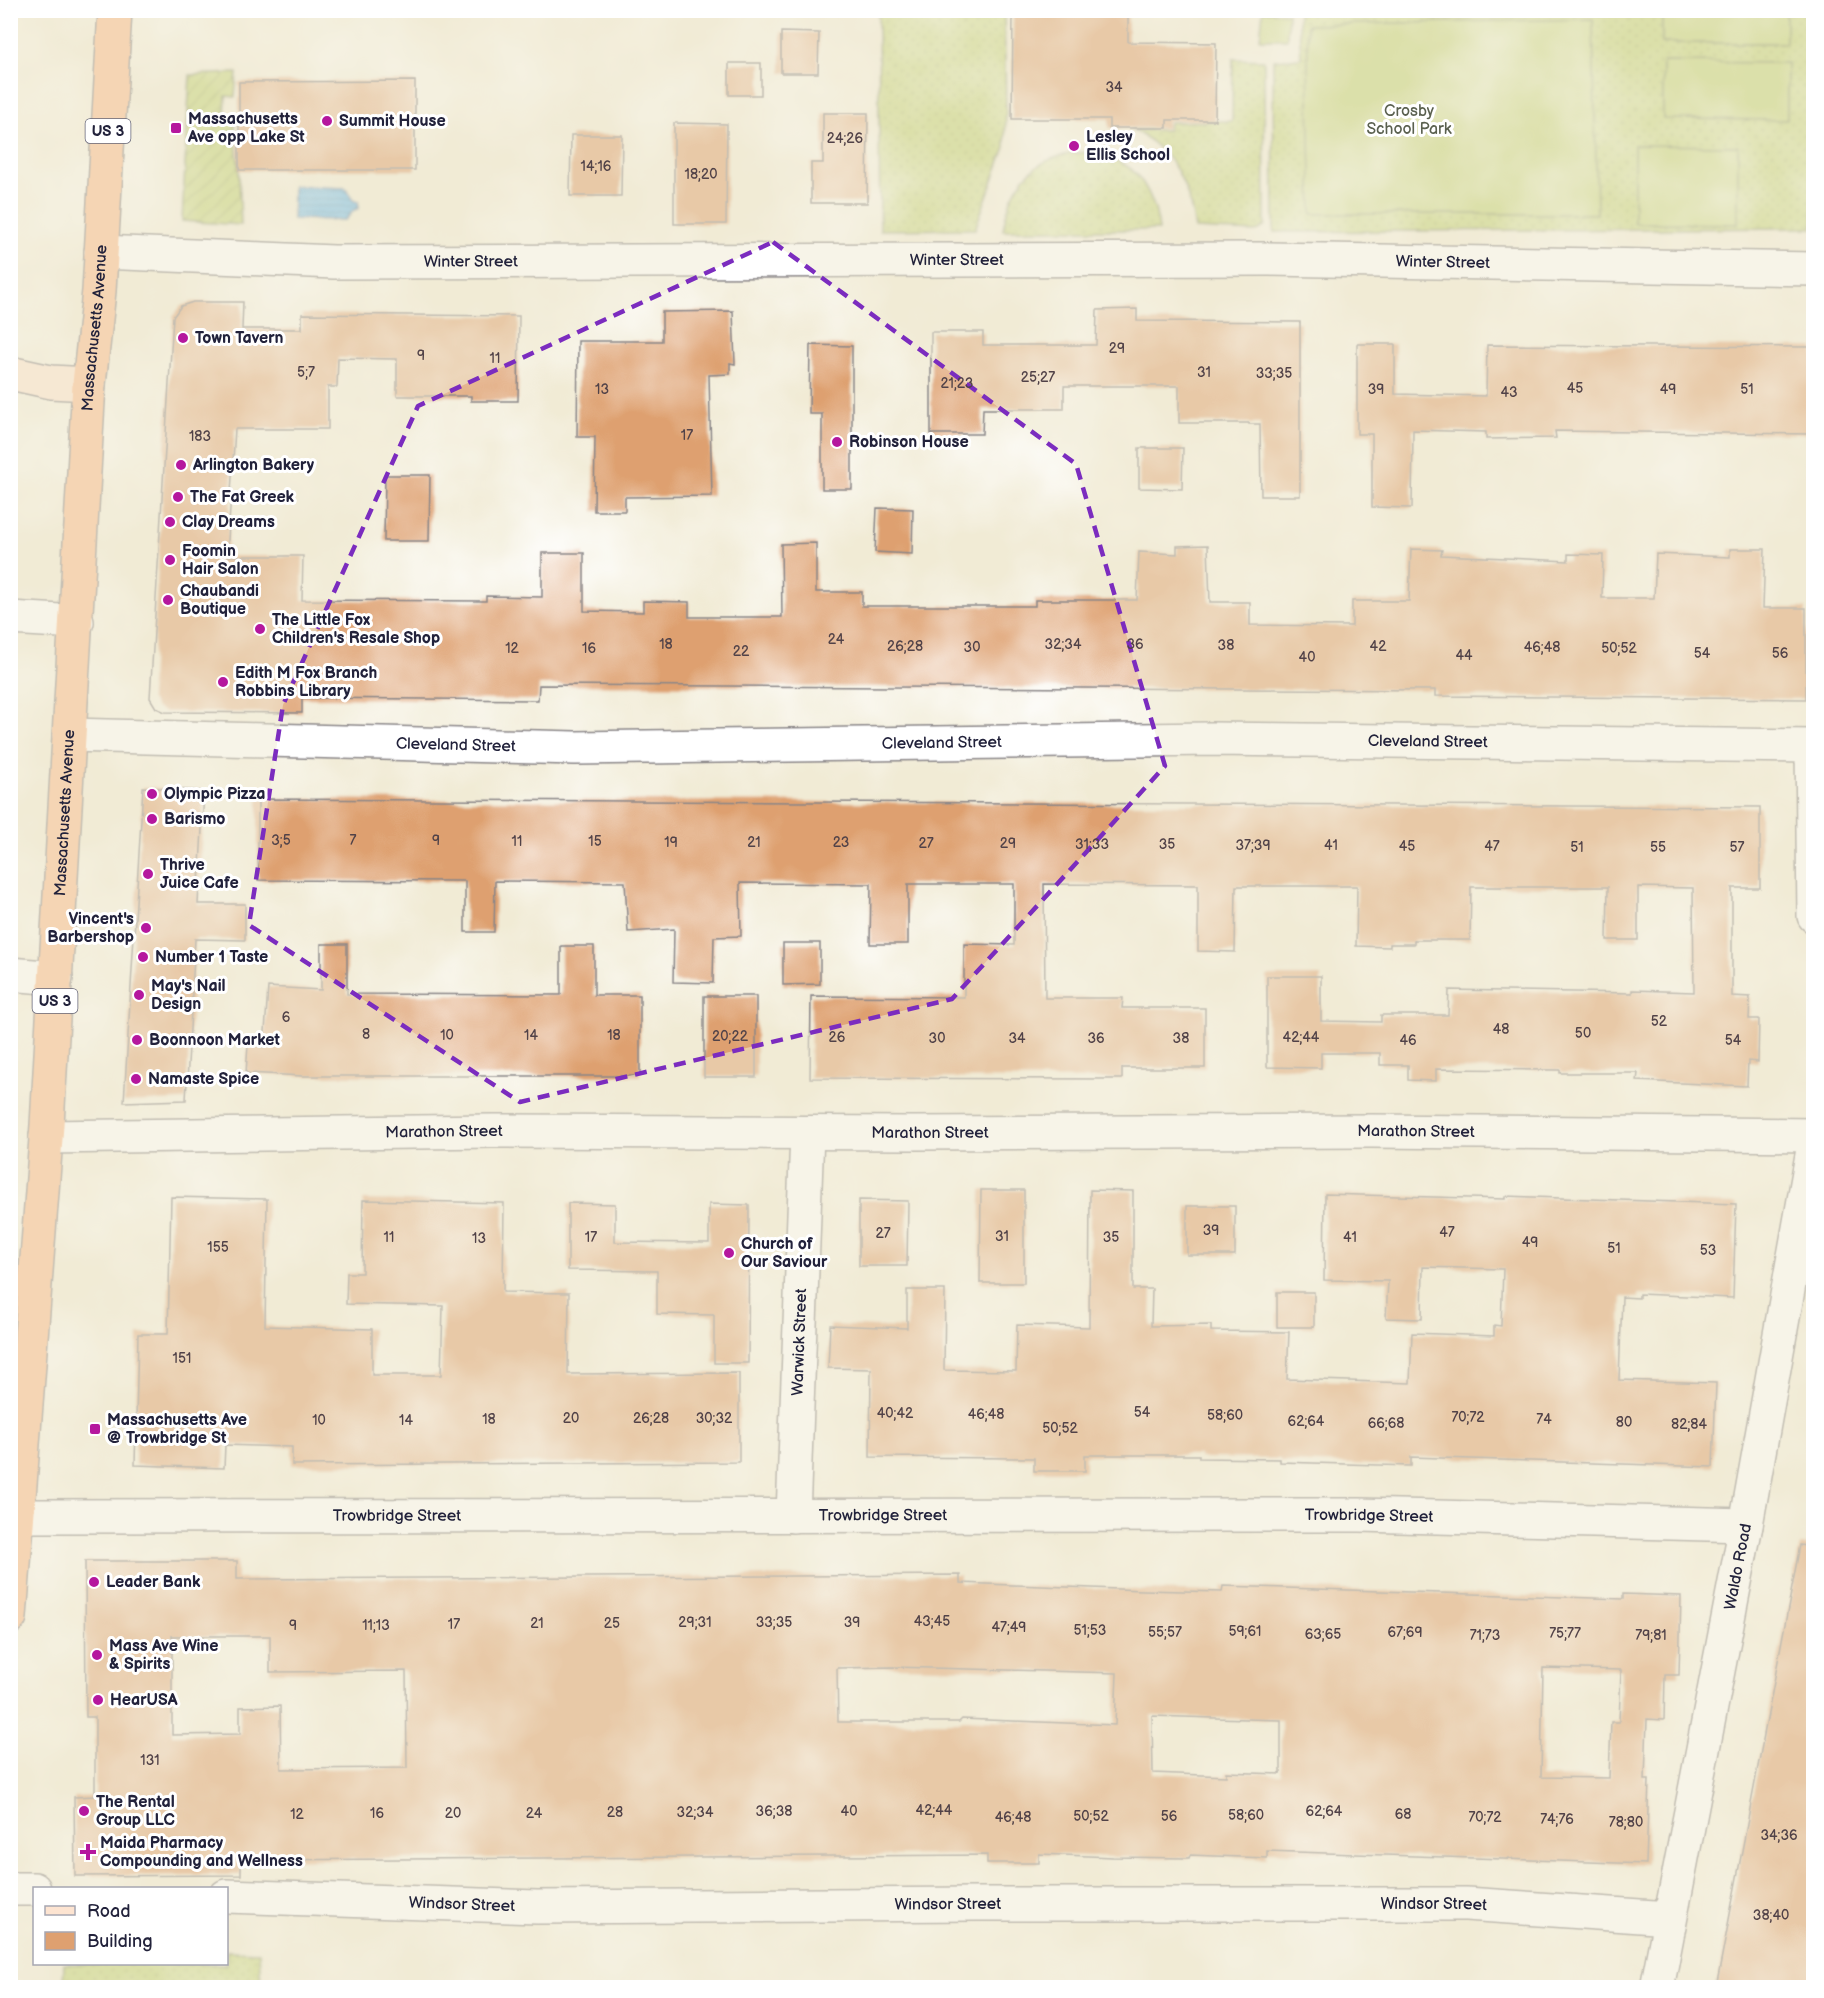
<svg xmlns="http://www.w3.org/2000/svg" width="1824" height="1998" font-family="'Balsamiq Sans',sans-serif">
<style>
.grass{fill:url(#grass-dots);stroke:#727a58;stroke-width:1.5}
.garden{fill:url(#garden-furrows);stroke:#727a58;stroke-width:1.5}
.pitch{fill:#c2d274;stroke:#727a58;stroke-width:1.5}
.water{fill:url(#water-rules);stroke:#4a7094;stroke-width:1.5}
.building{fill:#dea070;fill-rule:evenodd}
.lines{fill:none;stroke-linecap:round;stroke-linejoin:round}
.minor-casing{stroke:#8a8688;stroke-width:36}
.secondary-casing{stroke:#8a8688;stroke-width:36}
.trunk-casing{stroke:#8a8688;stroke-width:36}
.minor{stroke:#fff;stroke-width:33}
.secondary{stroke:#fde4d1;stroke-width:33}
.trunk{stroke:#fbbb8d;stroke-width:33}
.marked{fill:none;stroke:#7b2cbf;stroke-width:4.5;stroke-dasharray:12 8;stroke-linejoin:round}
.poi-dot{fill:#b5179e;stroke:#fff;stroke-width:2}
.labels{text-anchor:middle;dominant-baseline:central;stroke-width:6;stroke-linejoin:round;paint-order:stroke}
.number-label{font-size:14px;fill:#514248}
.shield{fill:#fff;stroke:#646476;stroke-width:1.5}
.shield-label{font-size:15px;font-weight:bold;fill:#22223b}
.park-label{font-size:16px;fill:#5a604f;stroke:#fff}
.poi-label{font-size:16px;font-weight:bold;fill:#22223b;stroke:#fff;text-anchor:start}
.street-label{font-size:16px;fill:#22223b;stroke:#fff}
</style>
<defs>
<pattern id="grass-dots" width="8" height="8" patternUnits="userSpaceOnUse" patternTransform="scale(1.5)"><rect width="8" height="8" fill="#c2d274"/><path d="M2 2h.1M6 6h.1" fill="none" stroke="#a6b465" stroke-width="1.8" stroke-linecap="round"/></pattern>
<pattern id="garden-furrows" width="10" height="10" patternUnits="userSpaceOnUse" patternTransform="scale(1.5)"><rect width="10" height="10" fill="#c2d274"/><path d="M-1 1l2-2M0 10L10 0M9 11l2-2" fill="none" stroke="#a6b465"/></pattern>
<pattern id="water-rules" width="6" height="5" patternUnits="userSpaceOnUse" patternTransform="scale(1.5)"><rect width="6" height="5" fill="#73bdec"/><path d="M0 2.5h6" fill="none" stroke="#63a2cb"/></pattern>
</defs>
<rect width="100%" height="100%" fill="#fff"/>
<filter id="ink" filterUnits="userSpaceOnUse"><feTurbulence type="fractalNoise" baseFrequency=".0167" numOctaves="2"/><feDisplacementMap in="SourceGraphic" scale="12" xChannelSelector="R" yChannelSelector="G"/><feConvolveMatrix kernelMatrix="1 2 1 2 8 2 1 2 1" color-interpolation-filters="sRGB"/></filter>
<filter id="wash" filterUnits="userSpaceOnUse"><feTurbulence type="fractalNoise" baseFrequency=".008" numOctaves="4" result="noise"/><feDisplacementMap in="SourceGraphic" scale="24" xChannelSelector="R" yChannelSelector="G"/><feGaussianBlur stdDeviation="1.35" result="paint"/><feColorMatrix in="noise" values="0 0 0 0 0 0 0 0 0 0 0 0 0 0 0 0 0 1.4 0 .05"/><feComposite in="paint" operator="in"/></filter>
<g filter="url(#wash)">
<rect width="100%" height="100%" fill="#f1ebd5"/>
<path class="grass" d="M878 11H1004L1006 109 1005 147 975 229 880 230Z
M1298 11H1813V228L1274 232 1273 60 1301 58Z
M1233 59 1264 60 1265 226 1256 232 1195 229C1190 196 1181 165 1153 143 1147 138 1140 134 1133 130H1168L1169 122 1232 121Z
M1089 152C1101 155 1114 159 1125 165 1145 176 1157 208 1159 230H1003C1011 178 1037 154 1089 152Z
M227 1951 259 1952 261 1987H63L64 1964H226Z"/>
<path class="garden" d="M237 73 235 97 226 96 225 115H234L239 175 241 225 182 221 190 75Z"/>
<path class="pitch" d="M1263 11 1288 13 1287 39H1260Z
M1662 11H1786V43H1662Z
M1593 19 1597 214H1312L1307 25Z
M1663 62 1787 63V120L1663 119Z
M1634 145 1738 146V224L1634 223Z"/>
<path class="water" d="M293 186 345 188 354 201H358L359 208 354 210 345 220 293 219Z"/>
<g id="blocks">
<path class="building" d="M1013 10H1128V42L1216 43 1215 120H1167V128H1109V119H1012Z
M781 32 819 33 818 73H781Z
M729 63H761V95H729Z
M415 81V170H239V82Z
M823 113H868L867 203H811V163H823Z
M674 123 727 124 726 224H674Z
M571 135H622L621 196H570Z
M193 302H243L242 329H302V314L519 316 518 401H471V396H397V359L338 358 337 387H328V429H235L227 556H303L302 600 486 601V596L542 597V553H584V611L643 612V601L689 602V617H782L781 544 816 543V592H862V606H1035V600H1137L1139 552 1177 554V546L1208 545 1210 602H1250V625L1352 626V601H1409L1411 549 1442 550 1441 555 1568 561V554L1603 555 1602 598H1654L1656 554 1730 557V549H1765L1763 608H1806V699L1435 696V690L539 685 538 700 302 698V713L165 712 156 708 150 698 173 317 181 306Z
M1137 309V321L1300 322V496H1261L1260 424H1249V423H1179V386H1064V409H983L982 434H931V332H983V345H1096L1097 310Z
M733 311 735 364 730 363V374L709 375 712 496 625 497V511H594L595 437H577L578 341H662V312Z
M1357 344H1395V394L1486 396 1487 345 1814 347V434L1555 431 1556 438 1486 439V432L1413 430 1412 508 1372 507V434H1357Z
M810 345 852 346V489H822V414H809Z
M1139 448H1183L1182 489 1139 488Z
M385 475H430L429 541H384Z
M877 508 913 509 912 554 875 552Z
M143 787 204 791 198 904H245V940L195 939 186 1100 124 1102Z
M258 799 1760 807V888H1732V996L1750 997 1749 1019H1759L1758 1062 1748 1061 1747 1086 1637 1081 1638 1073H1560V1070L1436 1069V1081L1408 1080V1065H1380V1053H1321V1068L1267 1067V976H1321V1021L1381 1022V1015H1448L1449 990 1632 993V990L1694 992 1693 888 1638 887V940H1607L1608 887H1471L1470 940H1414V944H1390V947L1356 946 1357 886H1236L1235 952 1198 951V885L1044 884 1045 998H1123L1122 1008H1205V1068H1122V1079L810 1078 811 996 964 997V944L1014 945V884H908V944H870L871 884 740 883 741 936 714 937 713 983 673 982 674 929 628 932 625 882 495 881 494 932H465V881L258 880Z
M783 943H820V984L783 985Z
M321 944H347V994L561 995V946H594V995H640V1076H303L246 1073 248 1045 264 1047 268 987 321 990Z
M704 996H756V1077H704Z
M981 1190H1024V1283H980Z
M1090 1190 1133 1191V1289H1152L1151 1326 1211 1325V1331L1289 1332 1287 1379 1410 1383 1412 1333 1494 1336V1325L1501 1326 1503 1269 1423 1267 1422 1319 1386 1318 1388 1281 1324 1280 1325 1194 1505 1199V1196L1736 1204 1733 1298 1639 1294V1298L1622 1297 1619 1380 1716 1383 1713 1467 1411 1457V1466L1280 1462V1459L1199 1458V1455H1085V1471H1034V1458L870 1457 871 1369 828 1368 830 1325 907 1328V1290H945L944 1370 1016 1371 1017 1325 1089 1327Z
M171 1197 267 1199 265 1326 372 1329V1375H441L443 1306 346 1304 347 1273H362L363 1200 504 1203 503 1292 569 1293 568 1374 739 1373V1462L292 1465V1447L225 1445 224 1468 135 1465 138 1334H168Z
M859 1200 908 1201 907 1266H859Z
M568 1203 615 1204V1242L709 1243V1204L749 1205 748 1363H714V1315L657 1314V1271L568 1270Z
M1187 1206H1235V1255H1187Z
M1277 1292H1314V1327H1277Z
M1800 1545 1814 1547V1988H1716Z
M85 1561H237V1579L960 1575V1583L1143 1590 1222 1592 1223 1586 1623 1599V1594L1681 1596 1679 1675H1665L1664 1720 1647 1719 1645 1780H1649L1646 1864 1267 1851V1858L1190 1855 1189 1858 1113 1857 1039 1854V1863H987V1855L241 1860V1875L75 1876 74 1797 95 1796V1717H86ZM172 1636H270V1672L406 1671 407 1768 281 1769 280 1706 240 1707V1734L172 1735ZM893 1667 1117 1673 1115 1725 962 1719 959 1722H838L837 1668ZM1543 1668 1621 1670 1619 1722H1611L1609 1778 1541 1777ZM1152 1716 1281 1720V1774L1226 1772V1776L1153 1773Z"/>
</g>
</g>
<g filter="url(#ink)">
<use href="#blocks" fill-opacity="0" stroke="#8a8688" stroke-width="1.5"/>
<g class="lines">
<g class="minor-casing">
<g id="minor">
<path id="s1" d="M101 252 334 262 1269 259 1814 269"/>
<path d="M10 618 77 622"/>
<path id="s2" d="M69 735 575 748 1211 739 1814 746"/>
<path d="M1812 746 1814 916"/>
<path d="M10 974 56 978"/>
<path id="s3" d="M46 1137 492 1131 912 1133 1371 1131 1814 1135"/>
<path id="s4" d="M19 1516 1360 1515 1746 1525"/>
<path id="s5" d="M793 1516 807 1133"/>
<path d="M10 1889H34"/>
<path id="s6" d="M226 1896 537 1907 978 1904H1466L1669 1918"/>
<path id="s7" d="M1657 1988 1746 1525 1814 1144"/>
</g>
</g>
<g class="secondary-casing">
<path id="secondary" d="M10 373 51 382 89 384"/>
</g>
<g class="trunk-casing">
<g id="trunk">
<path id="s8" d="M10 1617 47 1125 89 384 99 291 115 10"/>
</g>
</g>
<use href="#minor" class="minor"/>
<use href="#secondary" class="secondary"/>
<use href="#trunk" class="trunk"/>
</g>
</g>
<path d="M0 0H1824V1998H0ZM773 242 1076 464 1165 766 952 999 520 1102 249 925 283 705 418 406Z" fill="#f1ebd5" fill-opacity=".55" fill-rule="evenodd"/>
<path class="marked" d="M773 242 1076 464 1165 766 952 999 520 1102 249 925 283 705 418 406Z"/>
<g class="poi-dot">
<circle cx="327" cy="121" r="6"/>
<rect x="170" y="122" width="12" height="12" rx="3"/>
<circle cx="1074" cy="146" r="6"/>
<circle cx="183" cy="338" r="6"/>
<circle cx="837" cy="442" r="6"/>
<circle cx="181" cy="465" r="6"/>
<circle cx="178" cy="497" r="6"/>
<circle cx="170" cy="522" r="6"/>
<circle cx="170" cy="560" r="6"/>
<circle cx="168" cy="600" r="6"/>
<circle cx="260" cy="629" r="6"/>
<circle cx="223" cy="682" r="6"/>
<circle cx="152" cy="794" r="6"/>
<circle cx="152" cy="819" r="6"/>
<circle cx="148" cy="874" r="6"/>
<circle cx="146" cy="928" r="6"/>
<circle cx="143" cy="957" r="6"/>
<circle cx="139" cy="995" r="6"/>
<circle cx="137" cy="1040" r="6"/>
<circle cx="136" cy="1079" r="6"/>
<circle cx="729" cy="1253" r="6"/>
<rect x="89" y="1423" width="12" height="12" rx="3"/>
<circle cx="94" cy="1582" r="6"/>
<circle cx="97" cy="1655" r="6"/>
<circle cx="98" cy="1700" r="6"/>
<circle cx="84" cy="1811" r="6"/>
<path d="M85 1843h6v6h6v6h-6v6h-6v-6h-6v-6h6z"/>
</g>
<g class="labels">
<g class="number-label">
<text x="1114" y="87">34</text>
<text x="845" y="138">24;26</text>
<text x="596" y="166">14;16</text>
<text x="701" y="174">18;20</text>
<text x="1117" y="348">29</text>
<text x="421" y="355">9</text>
<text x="495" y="358">11</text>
<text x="306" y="372">5;7</text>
<text x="1204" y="372">31</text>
<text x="1274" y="373">33;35</text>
<text x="1038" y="377">25;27</text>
<text x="957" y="383">21;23</text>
<text x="1575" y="388">45</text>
<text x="602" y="389">13</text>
<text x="1376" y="389">39</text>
<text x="1668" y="389">49</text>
<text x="1747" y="389">51</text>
<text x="1509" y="392">43</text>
<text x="687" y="435">17</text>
<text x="200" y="436">183</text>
<text x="836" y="639">24</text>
<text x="666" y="644">18</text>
<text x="1063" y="644">32;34</text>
<text x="1135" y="644">36</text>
<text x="1226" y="645">38</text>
<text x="905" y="646">26;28</text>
<text x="1378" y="646">42</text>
<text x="972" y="647">30</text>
<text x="1542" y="647">46;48</text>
<text x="512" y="648">12</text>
<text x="589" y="648">16</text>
<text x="1619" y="648">50;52</text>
<text x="741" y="651">22</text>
<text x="1702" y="653">54</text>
<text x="1780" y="653">56</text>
<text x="1464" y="655">44</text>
<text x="1307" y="657">40</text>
<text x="281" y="840">3;5</text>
<text x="353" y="840">7</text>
<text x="436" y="840">9</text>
<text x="517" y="841">11</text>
<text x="595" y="841">15</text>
<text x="671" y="842">19</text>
<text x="754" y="842">21</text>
<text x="841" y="842">23</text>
<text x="926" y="843">27</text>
<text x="1008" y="843">29</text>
<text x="1092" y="844">31;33</text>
<text x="1167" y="844">35</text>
<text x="1253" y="845">37;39</text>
<text x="1331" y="845">41</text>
<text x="1407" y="846">45</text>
<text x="1492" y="846">47</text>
<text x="1577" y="847">51</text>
<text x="1658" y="847">55</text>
<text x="1737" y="847">57</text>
<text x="286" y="1017">6</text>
<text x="1659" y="1021">52</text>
<text x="1501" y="1029">48</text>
<text x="1583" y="1033">50</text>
<text x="366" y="1034">8</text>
<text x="447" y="1035">10</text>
<text x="531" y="1035">14</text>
<text x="614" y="1035">18</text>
<text x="730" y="1036">20;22</text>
<text x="837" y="1037">26</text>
<text x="1301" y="1037">42;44</text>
<text x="937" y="1038">30</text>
<text x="1017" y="1038">34</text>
<text x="1096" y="1038">36</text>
<text x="1181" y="1038">38</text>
<text x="1408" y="1040">46</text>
<text x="1733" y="1040">54</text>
<text x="1211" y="1230">39</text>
<text x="1447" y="1232">47</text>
<text x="883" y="1233">27</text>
<text x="1002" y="1236">31</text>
<text x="389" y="1237">11</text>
<text x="591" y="1237">17</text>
<text x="1111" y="1237">35</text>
<text x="1350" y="1237">41</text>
<text x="479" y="1238">13</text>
<text x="1530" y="1242">49</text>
<text x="218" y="1247">155</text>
<text x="1614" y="1248">51</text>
<text x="1708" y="1250">53</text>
<text x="182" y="1358">151</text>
<text x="1142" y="1412">54</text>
<text x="895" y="1413">40;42</text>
<text x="986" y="1414">46;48</text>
<text x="1225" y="1415">58;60</text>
<text x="1468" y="1417">70;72</text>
<text x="571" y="1418">20</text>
<text x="651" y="1418">26;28</text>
<text x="714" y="1418">30;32</text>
<text x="489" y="1419">18</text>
<text x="1544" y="1419">74</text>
<text x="319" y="1420">10</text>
<text x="406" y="1420">14</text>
<text x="1306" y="1421">62;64</text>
<text x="1624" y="1422">80</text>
<text x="1386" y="1423">66;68</text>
<text x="1689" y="1424">82;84</text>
<text x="1060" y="1428">50;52</text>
<text x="932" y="1621">43;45</text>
<text x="695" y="1622">29;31</text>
<text x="774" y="1622">33;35</text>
<text x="852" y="1622">39</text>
<text x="537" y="1623">21</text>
<text x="612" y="1623">25</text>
<text x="454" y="1624">17</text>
<text x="293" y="1625">9</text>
<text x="376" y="1625">11;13</text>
<text x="1009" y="1627">47;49</text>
<text x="1090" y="1630">51;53</text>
<text x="1245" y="1631">59;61</text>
<text x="1165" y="1632">55;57</text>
<text x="1405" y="1632">67;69</text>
<text x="1565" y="1633">75;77</text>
<text x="1323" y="1634">63;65</text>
<text x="1485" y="1635">71;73</text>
<text x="1651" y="1635">79;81</text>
<text x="150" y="1760">131</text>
<text x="934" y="1810">42;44</text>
<text x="774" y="1811">36;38</text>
<text x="849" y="1811">40</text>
<text x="1324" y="1811">62;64</text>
<text x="615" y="1812">28</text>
<text x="695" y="1812">32;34</text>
<text x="377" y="1813">16</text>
<text x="453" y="1813">20</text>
<text x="534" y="1813">24</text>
<text x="297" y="1814">12</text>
<text x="1403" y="1814">68</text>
<text x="1246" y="1815">58;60</text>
<text x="1091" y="1816">50;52</text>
<text x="1169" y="1816">56</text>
<text x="1013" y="1817">46;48</text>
<text x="1485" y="1817">70;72</text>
<text x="1557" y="1819">74;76</text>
<text x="1626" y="1822">78;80</text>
<text x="1779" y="1835">34;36</text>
<text x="1771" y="1915">38;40</text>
</g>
<g class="shield">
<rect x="85.5" y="119" width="45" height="24" rx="4.5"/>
<rect x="32.5" y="989" width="45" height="24" rx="4.5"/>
</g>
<g class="shield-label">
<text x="108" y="131">US 3</text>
<text x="55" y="1001">US 3</text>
</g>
<g class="park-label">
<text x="1409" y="111">Crosby<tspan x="1409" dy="18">School Park</tspan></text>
</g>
<g class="poi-label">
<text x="188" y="119">Massachusetts<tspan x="188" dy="18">Ave opp Lake St</tspan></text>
<text x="339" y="121">Summit House</text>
<text x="1086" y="137">Lesley<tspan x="1086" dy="18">Ellis School</tspan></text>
<text x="195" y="338">Town Tavern</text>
<text x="849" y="442">Robinson House</text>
<text x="193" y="465">Arlington Bakery</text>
<text x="190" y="497">The Fat Greek</text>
<text x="182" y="522">Clay Dreams</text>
<text x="182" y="551">Foomin<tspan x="182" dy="18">Hair Salon</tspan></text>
<text x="180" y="591">Chaubandi<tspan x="180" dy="18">Boutique</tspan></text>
<text x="272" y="620">The Little Fox<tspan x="272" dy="18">Children's Resale Shop</tspan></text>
<text x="235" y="673">Edith M Fox Branch<tspan x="235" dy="18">Robbins Library</tspan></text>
<text x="164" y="794">Olympic Pizza</text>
<text x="164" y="819">Barismo</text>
<text x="160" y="865">Thrive<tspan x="160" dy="18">Juice Cafe</tspan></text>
<text x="134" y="919" text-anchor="end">Vincent's<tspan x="134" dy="18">Barbershop</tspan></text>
<text x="155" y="957">Number 1 Taste</text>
<text x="151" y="986">May's Nail<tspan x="151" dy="18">Design</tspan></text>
<text x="149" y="1040">Boonnoon Market</text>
<text x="148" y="1079">Namaste Spice</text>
<text x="741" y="1244">Church of<tspan x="741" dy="18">Our Saviour</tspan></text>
<text x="107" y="1420">Massachusetts Ave<tspan x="107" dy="18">@ Trowbridge St</tspan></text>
<text x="106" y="1582">Leader Bank</text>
<text x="109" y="1646">Mass Ave Wine<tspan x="109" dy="18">&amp; Spirits</tspan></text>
<text x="110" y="1700">HearUSA</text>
<text x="96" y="1802">The Rental<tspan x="96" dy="18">Group LLC</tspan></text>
<text x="100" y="1843">Maida Pharmacy<tspan x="100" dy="18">Compounding and Wellness</tspan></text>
</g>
<g class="street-label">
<text stroke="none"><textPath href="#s1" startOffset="856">Winter Street</textPath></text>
<text stroke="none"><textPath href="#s1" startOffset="370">Winter Street</textPath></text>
<text stroke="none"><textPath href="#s1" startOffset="1342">Winter Street</textPath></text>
<text stroke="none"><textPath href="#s8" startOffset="1292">Massachusetts Avenue</textPath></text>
<text stroke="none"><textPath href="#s2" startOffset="1359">Cleveland Street</textPath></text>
<text stroke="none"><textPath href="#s2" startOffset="873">Cleveland Street</textPath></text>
<text stroke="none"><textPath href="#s2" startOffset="387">Cleveland Street</textPath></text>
<text stroke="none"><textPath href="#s8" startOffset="806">Massachusetts Avenue</textPath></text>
<text stroke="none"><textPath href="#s3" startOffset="1370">Marathon Street</textPath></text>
<text stroke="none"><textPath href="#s3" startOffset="398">Marathon Street</textPath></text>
<text stroke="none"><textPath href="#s3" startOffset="884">Marathon Street</textPath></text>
<text stroke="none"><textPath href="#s5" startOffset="174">Warwick Street</textPath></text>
<text stroke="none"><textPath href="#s4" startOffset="378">Trowbridge Street</textPath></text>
<text stroke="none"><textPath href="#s4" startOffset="864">Trowbridge Street</textPath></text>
<text stroke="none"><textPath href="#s4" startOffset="1350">Trowbridge Street</textPath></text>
<text stroke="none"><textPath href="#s7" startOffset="429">Waldo Road</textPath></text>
<text stroke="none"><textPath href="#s6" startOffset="236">Windsor Street</textPath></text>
<text stroke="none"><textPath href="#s6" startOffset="722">Windsor Street</textPath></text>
<text stroke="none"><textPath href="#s6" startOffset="1208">Windsor Street</textPath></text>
</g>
</g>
<rect width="1824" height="1998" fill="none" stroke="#fff" stroke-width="36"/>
<rect x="33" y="1887" width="195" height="78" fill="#ffffff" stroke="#a7a7b1" stroke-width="1.5"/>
<rect x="45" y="1906" width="30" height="9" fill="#fde4d1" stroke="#a7a7b1" stroke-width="1.5"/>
<text x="87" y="1917" font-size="18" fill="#22223b">Road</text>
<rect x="45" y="1932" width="30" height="18" fill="#dea070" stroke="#a7a7b1" stroke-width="1.5"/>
<text x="87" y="1947" font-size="18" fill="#22223b">Building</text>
</svg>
